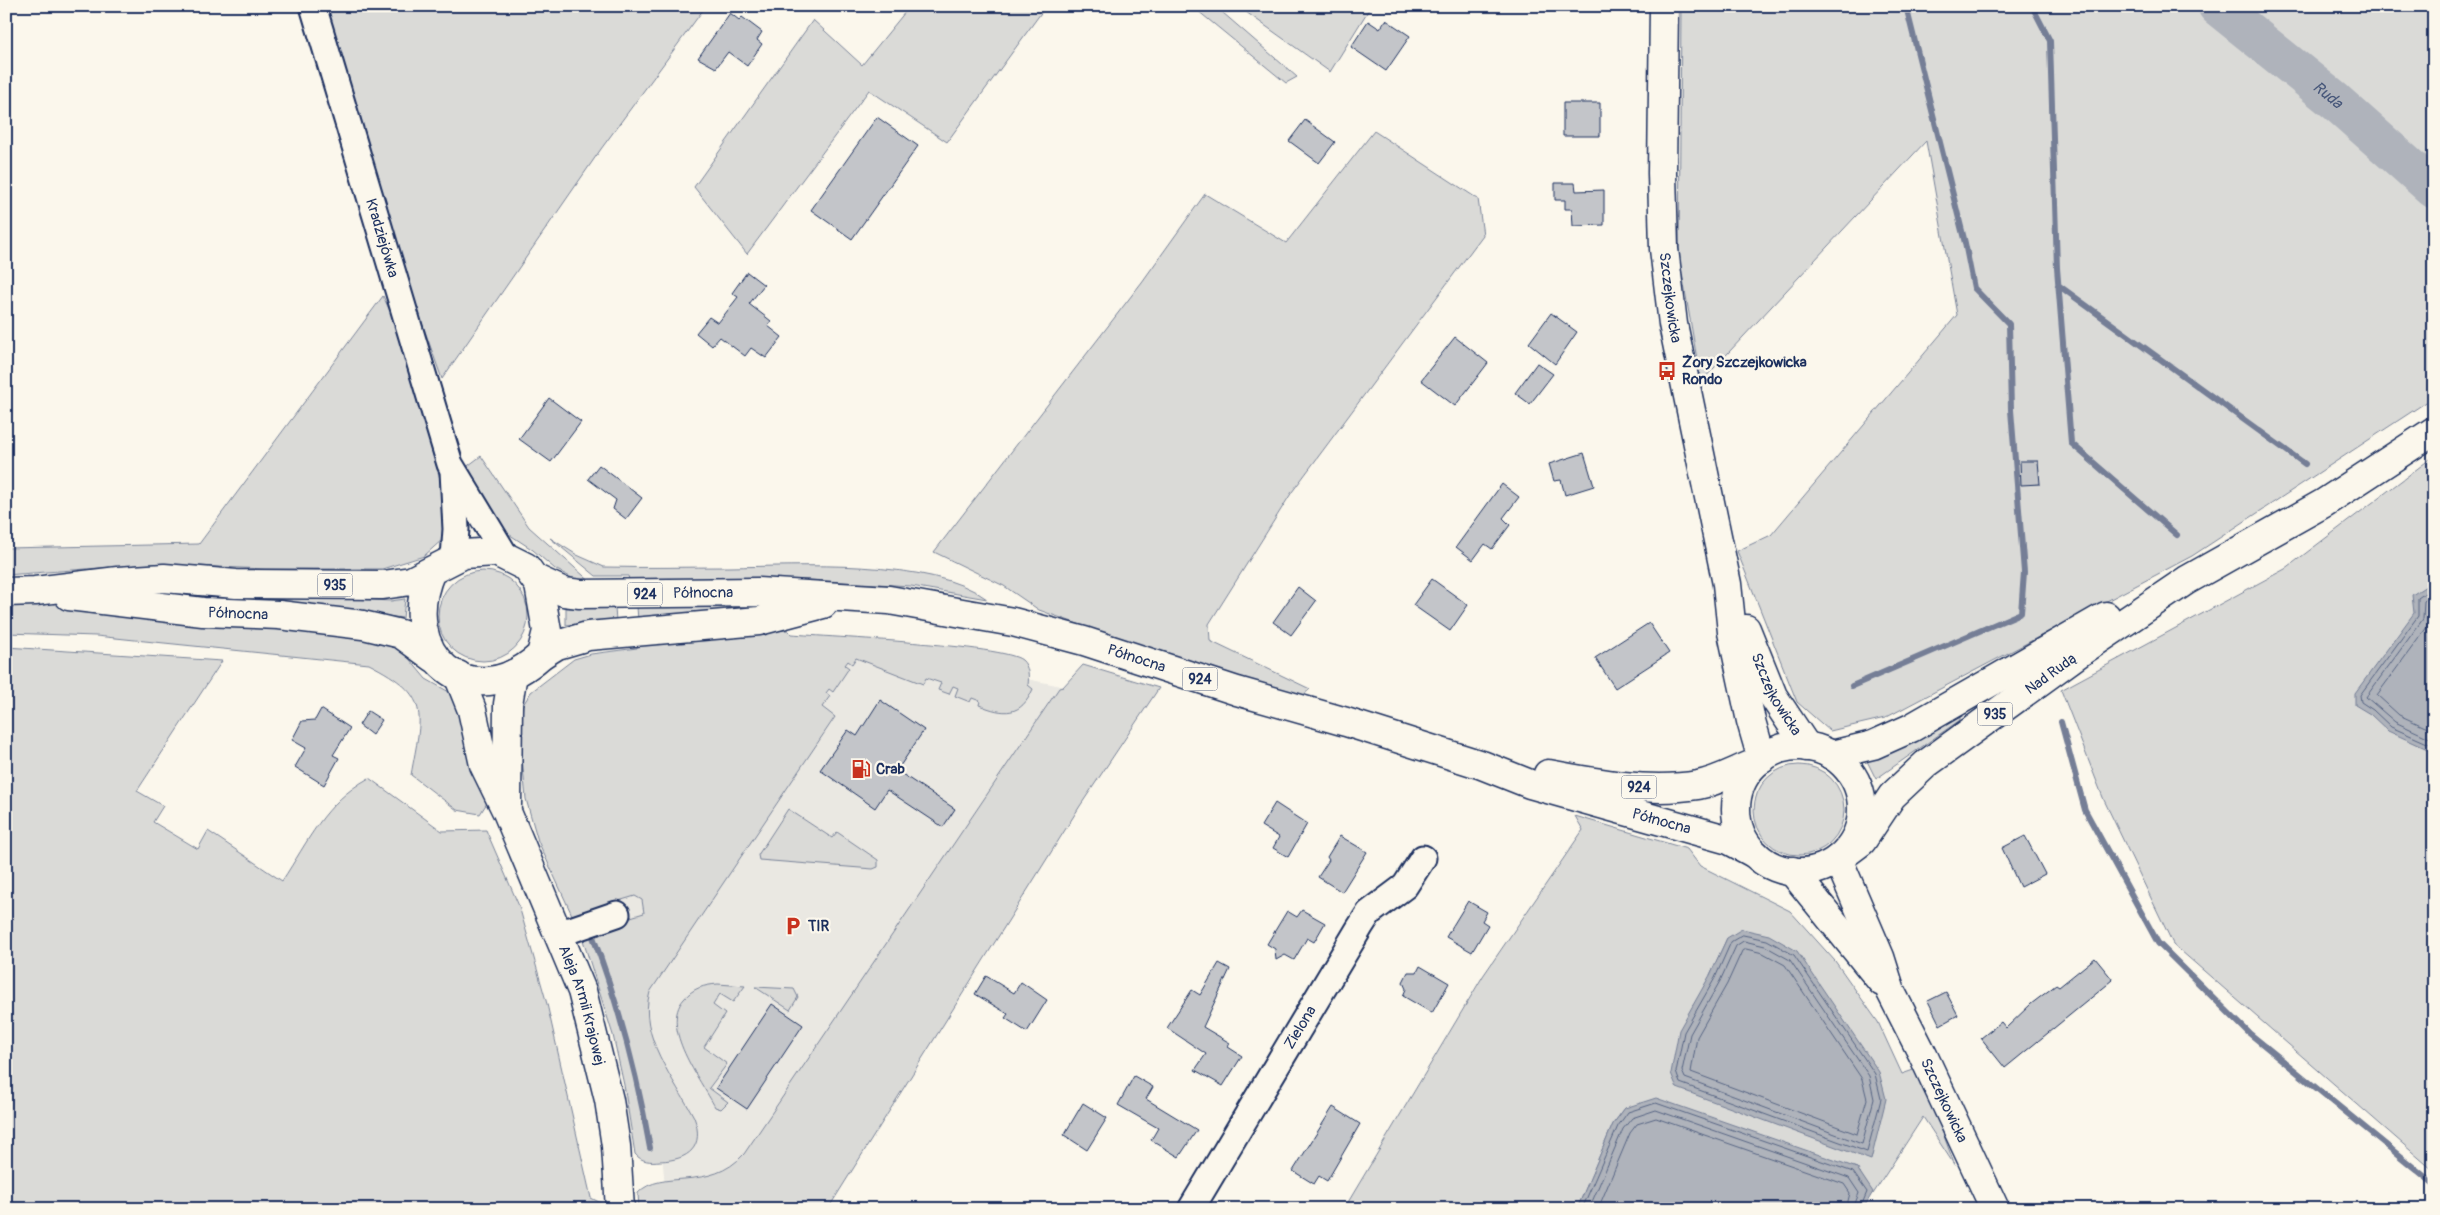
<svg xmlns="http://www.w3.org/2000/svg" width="2440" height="1215" font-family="Pangolin,sans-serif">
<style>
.built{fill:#eae8e2}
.green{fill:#dadad7;stroke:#7a849a;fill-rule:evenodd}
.water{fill:#afb3bb;stroke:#747e96}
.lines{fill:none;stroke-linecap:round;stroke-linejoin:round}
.shore{stroke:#566483;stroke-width:1}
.stream{stroke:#747e96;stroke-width:6}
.river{stroke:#afb3bb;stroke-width:39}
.building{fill:#c3c5c9;stroke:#1b2f5e}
.street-casing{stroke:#1b2f5e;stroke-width:29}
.secondary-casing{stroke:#1b2f5e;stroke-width:31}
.primary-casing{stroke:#1b2f5e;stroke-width:31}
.street{stroke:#fbf7ec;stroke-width:25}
.secondary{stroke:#fbf7ec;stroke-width:28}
.primary{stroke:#fbf7ec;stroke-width:28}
.labels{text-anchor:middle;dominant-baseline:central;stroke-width:4.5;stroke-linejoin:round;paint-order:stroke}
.shield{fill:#fbf7ec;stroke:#5e6b89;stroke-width:1}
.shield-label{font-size:14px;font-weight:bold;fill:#1b2f5e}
.street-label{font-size:15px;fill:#1b2f5e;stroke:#fbf7ec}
.poi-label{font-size:15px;font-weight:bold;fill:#1b2f5e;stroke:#fbf7ec;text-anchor:start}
.water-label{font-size:16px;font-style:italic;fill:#47577a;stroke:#fbf7ec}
</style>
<rect width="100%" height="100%" fill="#fbf7ec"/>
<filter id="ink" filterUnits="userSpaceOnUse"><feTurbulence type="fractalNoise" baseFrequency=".02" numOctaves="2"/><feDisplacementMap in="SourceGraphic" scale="10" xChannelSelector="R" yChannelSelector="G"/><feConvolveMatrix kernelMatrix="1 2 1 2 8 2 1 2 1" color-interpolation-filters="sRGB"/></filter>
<g filter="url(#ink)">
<path class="built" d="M849 652 979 669 1066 687 727 1209 666 1196 660 1135 599 916Z"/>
<path class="green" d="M309 6H706L601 149 442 379Z
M910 6H1046L947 142 869 90 747 254 694 187 813 20 862 65Z
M1192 6H1215L1297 77 1286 83Z
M1246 6H1371L1330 72 1246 12Z
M1681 6H2434V397L2192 556 1885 718 1830 731 1797 702 1737 551 1771 535 1957 315 1926 141 1701 382 1679 256Z
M1374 131 1478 199 1483 235 1292 492 1209 624 1210 641 1310 689 1300 698 1184 662 1039 610 1004 586 934 552 1142 282 1205 194 1286 243Z
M383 296 396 324 440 479 443 539 424 556 382 569H264L153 564 6 575V548L199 544Z
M481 456 529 527 593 584 578 581 555 569 533 550 501 529 465 468Z
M2434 456V1171L2173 944 2104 800 2061 690 2285 569Z
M550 538 577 555 604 567C646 568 688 567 730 567 797 566 933 558 987 599L911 586 810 580 630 582 628 576H596Z
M438 616a45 45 0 1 1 90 0a45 45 0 1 1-90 0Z
M165 589 203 596H293L391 601 405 599 403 618 271 602 117 594Z
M47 603 348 635 390 643 406 655 426 679 458 697 487 803 480 814 457 810 411 775C422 713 432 696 369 664L96 636 6 633V606Z
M760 605 761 610 638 620 637 607Z
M566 608H615L616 621 566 625Z
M788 630 792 634C827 637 1004 645 1022 660 1029 666 1029 677 1028 685L1033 689C1021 717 1004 715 979 705L980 701 972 698 970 702 955 696 958 688 953 686 949 694 938 690 941 683 926 678 923 684 856 658 852 664 848 661 845 665 849 668 833 692 829 689 826 693 830 696 822 707 835 717 650 992C637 1034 675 1081 694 1117 705 1147 689 1160 660 1161 650 1162 642 1162 635 1154L624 1085 613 1035 582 937 587 930 644 913 642 900 635 896 572 915 538 841 526 799 520 736 523 705 531 692 574 659 591 654 637 648V642Z
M6 647 222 661 137 791 163 806 153 822 198 849 208 831 282 881C309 840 324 803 369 778L442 831 486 830 519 906 547 1004 591 1198 605 1205V1209H6Z
M1083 665 1159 688 1080 806 828 1209H639L638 1193C661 1168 710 1193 744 1154L1059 688 1063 687Z
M1955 716H1960V720L1876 779 1867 761Z
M1754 810a45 45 0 1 1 90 0a45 45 0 1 1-90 0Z
M788 809 832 838 837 832 878 860V867L873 869 759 860 758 855Z
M1575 816 1687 849 1700 866 1790 911 1835 961 1878 1022 1902 1074 1919 1068 1955 1166 1923 1117 1873 1194 1857 1168 1625 1108 1613 1124 1577 1209H1344L1483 976 1583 830ZM1727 938 1884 1093 1710 975Z
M718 984 745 986 733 1002 720 994 713 1005 725 1014 704 1047 727 1064 709 1088 728 1102 721 1109 715 1107C701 1080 659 1027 684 999 693 988 704 985 718 984Z
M755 987 794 989 798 997 790 1010Z"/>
<path class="water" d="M2434 581V752L2388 731 2370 714 2355 705V693L2414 613 2412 595Z
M1742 929 1769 935 1797 951 1879 1072 1886 1099 1871 1160 1677 1088 1671 1073 1679 1030 1710 975 1727 938Z
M1656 1098 1857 1168 1873 1192 1863 1209H1577L1613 1124 1625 1108Z"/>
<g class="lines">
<path class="shore" d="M2434 587 2418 598V616L2360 695 2361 702 2373 710 2391 727 2434 746
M2434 594 2424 601 2423 619 2366 697 2395 722 2434 740
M2434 603 2430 623 2377 695 2399 715 2434 731
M1743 935 1767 940 1794 955 1875 1074 1881 1099 1867 1152 1680 1083 1676 1072 1684 1032 1715 978 1731 942Z
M1744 941 1765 946 1790 960 1869 1076 1874 1099 1862 1144 1685 1078 1682 1071 1690 1034 1720 981 1736 946Z
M1746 949 1763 953 1785 965 1862 1079 1867 1099 1857 1134 1691 1072 1697 1037 1727 984 1742 951Z
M1582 1209 1618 1126 1628 1112 1656 1103 1853 1172 1867 1192 1860 1209
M1589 1209 1623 1129 1632 1118 1656 1110 1849 1178 1859 1193 1853 1209
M1598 1209 1630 1133 1637 1124 1656 1118 1844 1184 1850 1193 1846 1209"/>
<path class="stream" d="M2032 6 2050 41 2057 268 2071 443 2177 535
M2058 285 2305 464
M1852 686 2021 613 2024 572 2011 410 2009 324 1974 288 1965 243 1906 6
M2061 722 2085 810 2158 943 2249 1033 2434 1184
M592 934C619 1005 637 1074 650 1148"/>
<path class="river" id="s1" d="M2217 6 2335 101 2434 189"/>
</g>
<path class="building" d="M730 13 739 20 742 17 762 32 757 40 762 44 747 66 728 52 716 68 698 58Z
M1386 20 1410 36 1386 71 1351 47 1368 21 1380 29Z
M1563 103H1600V136H1563Z
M877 117 918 146 852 239 811 210Z
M1305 120 1335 142 1319 163 1289 141Z
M1555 183H1575L1576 191 1604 190V225L1573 226 1572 209H1565V200H1555Z
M747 272 764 285 749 304 771 321 768 326 782 337 766 358 751 348 745 356 720 337 712 346 696 333 709 317 718 323 738 297 732 293Z
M1551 313 1577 332 1555 364 1529 343Z
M1455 337 1488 363 1455 406 1421 380Z
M1537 363 1553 374 1530 404 1515 393Z
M549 398 581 422 551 462 519 439Z
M1584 453 1594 486 1565 495 1561 480 1554 481 1549 464Z
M2020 461H2038L2040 484 2021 485Z
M599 465 642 498 626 519 613 509 616 500 588 479Z
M1502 484 1519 497 1503 518 1510 525 1492 549 1485 544 1473 560 1456 547Z
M1432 579 1468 605 1450 631 1413 605Z
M1298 587 1316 601 1291 635 1273 622Z
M1649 623 1669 653 1615 688 1595 658Z
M880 700 924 730 900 766 902 767 899 772 955 809 943 827 887 790 875 808 820 770 848 730 857 736Z
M321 709 350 728 333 755 339 758 324 785 295 767 306 748 292 740 302 721 315 720Z
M368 711 382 720 372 735 359 725Z
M1275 803 1307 824 1288 857 1273 848 1279 837 1261 826Z
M1340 836 1367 852 1342 892 1318 877 1329 860 1327 857Z
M2025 836 2045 874 2020 887 2002 848Z
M1468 901 1487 912 1482 921 1488 925 1472 952 1446 937Z
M1302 910 1325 923 1314 942 1307 938 1294 960 1285 955 1276 960 1275 949 1267 944 1287 911 1297 917Z
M2095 958 2113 980 2005 1068 1981 1038 2001 1022 2006 1028 2031 1004 2056 985 2059 987Z
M1219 963 1230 969 1203 1027 1230 1043 1228 1047 1242 1056 1223 1086 1195 1070 1206 1054 1167 1028 1192 990 1200 995Z
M1420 966 1449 983 1432 1013 1403 996 1406 989 1403 982 1408 972H1417Z
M986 976 1014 993 1021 982 1047 1000 1027 1032 1005 1018 1008 1014 975 994Z
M1946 992 1958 1015 1940 1025 1928 1001Z
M772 1004 803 1025 747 1109 716 1088Z
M1134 1076 1153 1087 1146 1099 1197 1130 1179 1157 1151 1140 1158 1128 1118 1105Z
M1083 1103 1107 1118 1087 1150 1064 1135Z
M1333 1107 1360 1124 1327 1181 1319 1176 1314 1184 1293 1171Z"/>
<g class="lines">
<g class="street-casing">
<g id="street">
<path id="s2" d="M313 6 450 464 505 555"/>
<path d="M453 471 456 529 454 558"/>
<path d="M559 934 617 914"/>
<path id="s3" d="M1191 1209 1360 927 1369 913 1405 886 1423 858"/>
</g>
</g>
<g class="secondary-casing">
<g id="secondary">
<path id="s4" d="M1664 6 1662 173 1664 249 1673 324 1727 584 1732 632 1751 721 1762 759"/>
<path id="s5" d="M1746 629 1773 696 1807 747"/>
<path id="s6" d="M458 675 472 710 484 765 507 812 582 991 609 1100 616 1146 620 1209"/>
<path d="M507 805 508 704 513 674"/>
<path id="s7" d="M1838 859 1880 957 1891 992 1923 1055 1995 1209"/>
<path d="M1792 871 1882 982"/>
</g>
</g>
<g class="primary-casing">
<g id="primary">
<path id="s8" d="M536 579 564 592 580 594 758 592 889 600 1013 622 1084 641 1237 691 1346 722 1482 765 1530 784 1729 840 1755 854"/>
<path d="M6 592 35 591 118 581 164 578 236 584 383 585 411 581 464 554 496 552 526 567 539 585 547 631 541 655C470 720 395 654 431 571"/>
<path id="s9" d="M69 596 203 612 279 615 363 625 401 634 434 658"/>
<path d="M541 655 557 645 588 636 759 621 823 604"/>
<circle cx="1799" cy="809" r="63"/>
<path d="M1831 755 1873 745 1911 728 2106 616"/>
<path d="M1548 774C1596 783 1649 793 1698 785 1719 781 1737 770 1756 763"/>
<path id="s10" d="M1838 859 1862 841 1892 796 1926 764 2079 653 2187 580 2324 503 2434 431"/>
</g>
</g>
<use href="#street" class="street"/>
<use href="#secondary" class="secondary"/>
<use href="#primary" class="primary"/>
</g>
</g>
<defs>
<g id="bus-bare" transform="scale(1.5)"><path d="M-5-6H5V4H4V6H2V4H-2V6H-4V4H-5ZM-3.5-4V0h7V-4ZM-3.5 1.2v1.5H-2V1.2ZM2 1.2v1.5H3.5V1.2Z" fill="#c8321e" stroke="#fbf7ec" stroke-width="2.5" paint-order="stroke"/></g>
<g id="fuel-bare" transform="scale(1.5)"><path d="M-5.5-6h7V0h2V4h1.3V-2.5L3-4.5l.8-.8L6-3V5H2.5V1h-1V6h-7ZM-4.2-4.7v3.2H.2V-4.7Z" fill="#c8321e" stroke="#fbf7ec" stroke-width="2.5" paint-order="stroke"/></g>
<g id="parking-bare" transform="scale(1.5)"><path d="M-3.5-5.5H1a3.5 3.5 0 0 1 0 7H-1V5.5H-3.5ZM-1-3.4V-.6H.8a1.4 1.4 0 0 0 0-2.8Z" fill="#c8321e" stroke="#fbf7ec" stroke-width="2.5" paint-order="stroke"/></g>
</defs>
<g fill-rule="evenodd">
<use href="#bus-bare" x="1667" y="371"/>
<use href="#fuel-bare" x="861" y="769"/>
<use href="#parking-bare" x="793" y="926"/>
</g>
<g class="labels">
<g class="shield">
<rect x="317.5" y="573.5" width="35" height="23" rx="4"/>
<rect x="627.5" y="582.5" width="35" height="23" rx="4"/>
<rect x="1182.5" y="667.5" width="35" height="23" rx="4"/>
<rect x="1977.5" y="702.5" width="35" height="23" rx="4"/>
<rect x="1621.5" y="775.5" width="35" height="23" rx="4"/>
</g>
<g class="shield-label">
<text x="335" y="585">935</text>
<text x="645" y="594">924</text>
<text x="1200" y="679">924</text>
<text x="1995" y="714">935</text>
<text x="1639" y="787">924</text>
</g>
<g class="street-label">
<text stroke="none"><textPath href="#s2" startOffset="242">Kradziejówka</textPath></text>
<text stroke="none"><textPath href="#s4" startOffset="292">Szczejkowicka</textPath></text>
<text stroke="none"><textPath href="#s8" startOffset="170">Północna</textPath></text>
<text stroke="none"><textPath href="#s9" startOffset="170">Północna</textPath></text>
<text stroke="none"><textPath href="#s8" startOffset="611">Północna</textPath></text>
<text stroke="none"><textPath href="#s10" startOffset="285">Nad Rudą</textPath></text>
<text stroke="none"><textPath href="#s5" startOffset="72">Szczejkowicka</textPath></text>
<text stroke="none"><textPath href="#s8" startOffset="1161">Północna</textPath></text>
<text stroke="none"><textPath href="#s6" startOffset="354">Aleja Armii Krajowej</textPath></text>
<text stroke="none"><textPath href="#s3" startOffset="212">Zielona</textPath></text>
<text stroke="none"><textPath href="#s7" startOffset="264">Szczejkowicka</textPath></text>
</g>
<g class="poi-label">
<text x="1682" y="362">Żory Szczejkowicka<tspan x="1682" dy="17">Rondo</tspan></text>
<text x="876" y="769">Crab</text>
<text x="808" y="926">TIR</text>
</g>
<g class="water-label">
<text stroke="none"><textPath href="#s1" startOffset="142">Ruda</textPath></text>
</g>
</g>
<rect width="2440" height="1215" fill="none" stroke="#fbf7ec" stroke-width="25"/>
<rect x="12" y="12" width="2415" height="1190" fill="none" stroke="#1b2f5e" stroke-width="2" filter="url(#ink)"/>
</svg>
